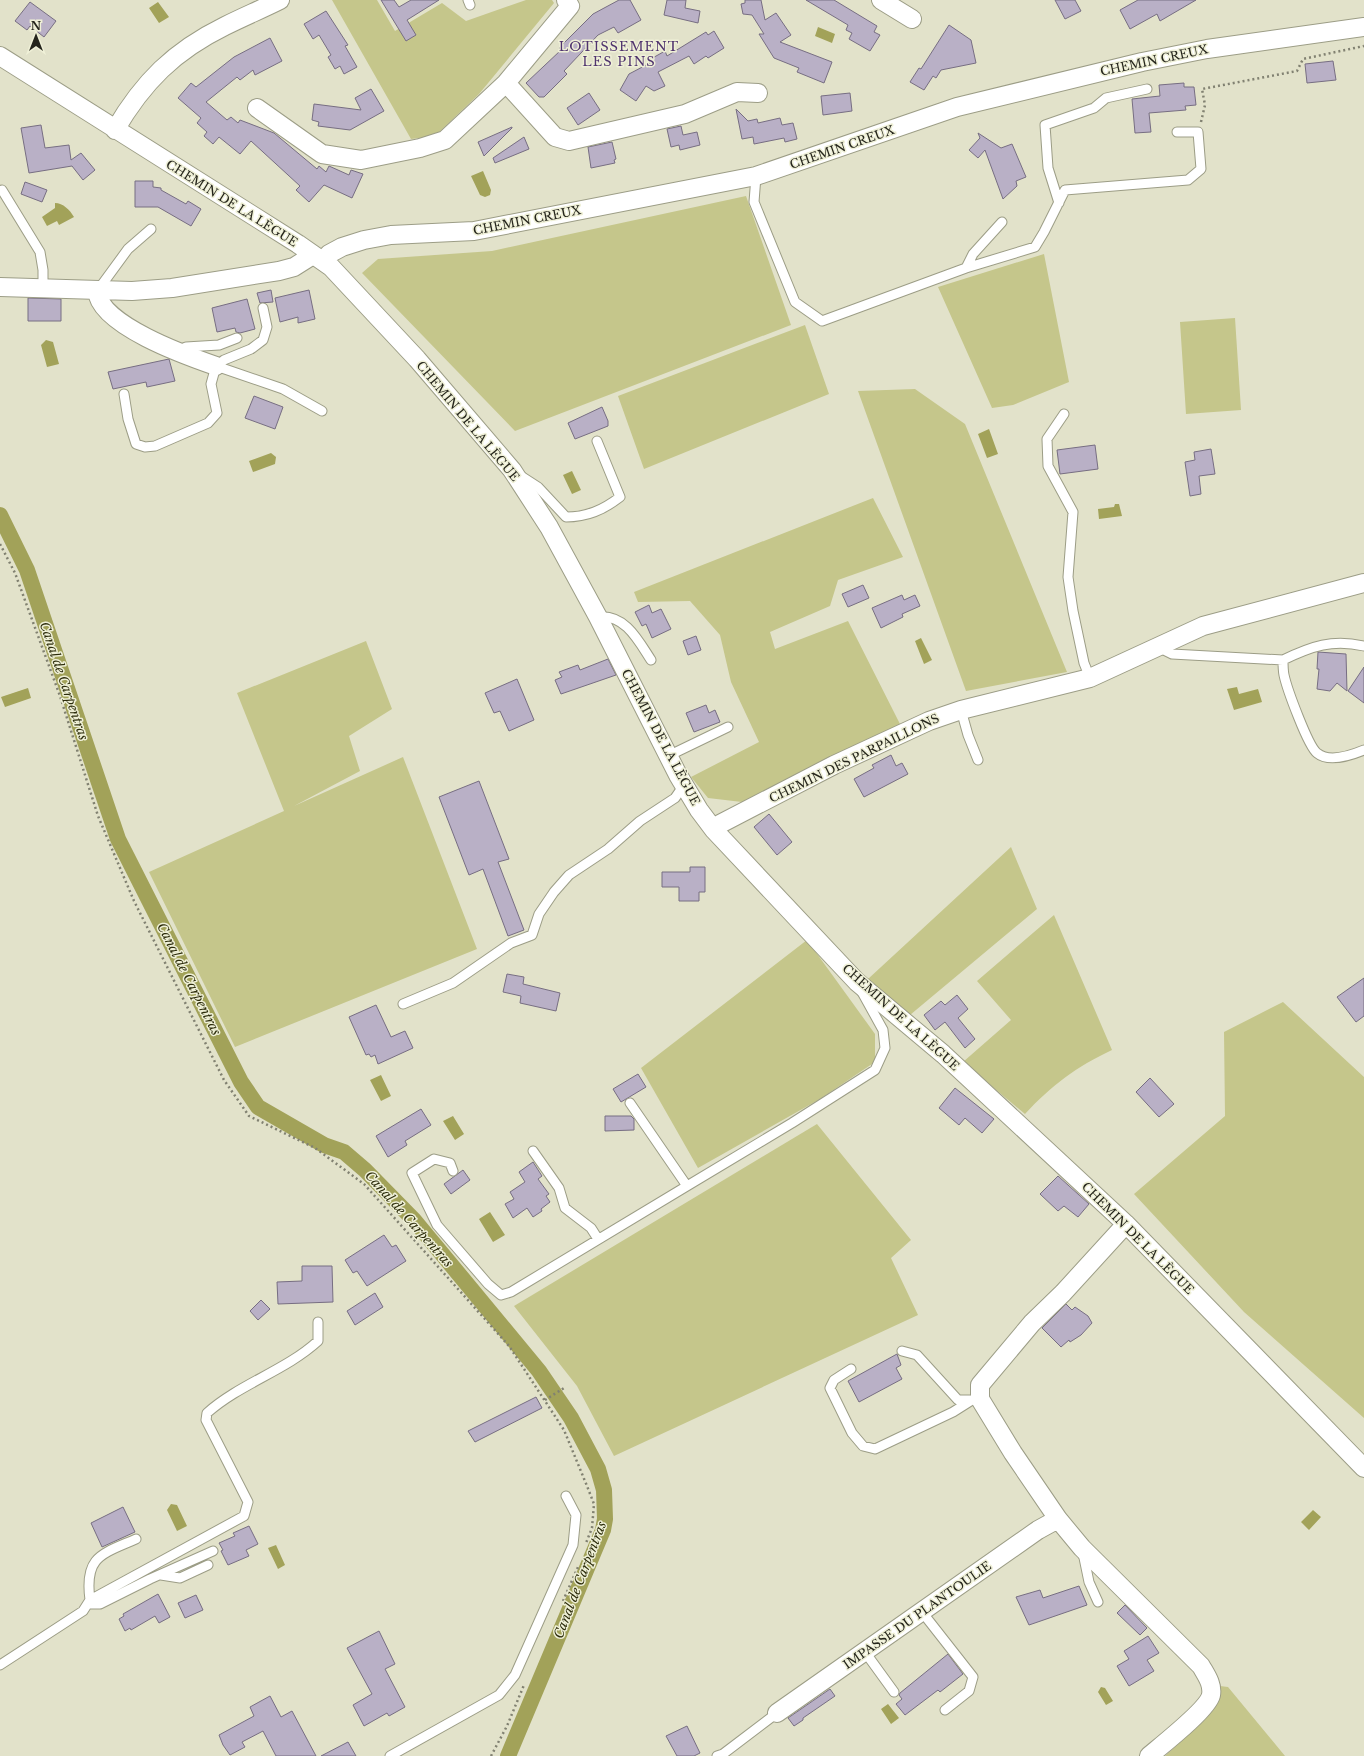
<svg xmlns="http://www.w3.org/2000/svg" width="1364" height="1756" font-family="'Libre Baskerville',serif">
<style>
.green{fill:#c5c68b}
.water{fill:#a2a259}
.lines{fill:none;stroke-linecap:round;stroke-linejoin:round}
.canal{stroke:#a2a259;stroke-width:16}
.building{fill:#b9b0c6;stroke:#776e82}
.lane-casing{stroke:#9c9d86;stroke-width:11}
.street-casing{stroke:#9c9d86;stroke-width:20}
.path{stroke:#818171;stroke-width:2.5;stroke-dasharray:2 3;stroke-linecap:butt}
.lane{stroke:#fff;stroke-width:9}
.street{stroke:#fff;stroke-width:18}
.labels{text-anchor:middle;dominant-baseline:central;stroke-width:3;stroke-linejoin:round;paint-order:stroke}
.street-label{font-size:12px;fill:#25251c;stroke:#eff0d7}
.neighbourhood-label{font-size:13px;letter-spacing:1px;fill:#50346e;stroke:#eff0d7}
.water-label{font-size:13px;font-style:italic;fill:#2c2c0b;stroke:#eff0d7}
</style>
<rect width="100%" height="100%" fill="#e2e2ca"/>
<path class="green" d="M332 0H377L395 31 442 3 466 21 526 0H552L554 3 479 94 435 136 411 139Z
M746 196 791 325 515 431 362 273 378 259 492 251Z
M1044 254 1069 382 1013 405 992 408 938 287Z
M1235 318 1241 410 1186 414 1180 322Z
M805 325 829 394 644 469 618 396Z
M915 389 965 424 1067 672 966 691 858 391Z
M873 498 903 557 838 580 830 606 770 632 775 649 848 621 901 726 742 802 708 798 691 777 759 742 731 682 720 635 690 601 638 602 634 592Z
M366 641 392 709 349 736 360 771 294 806 403 757 477 949 235 1047 149 872 284 811 237 693Z
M1011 847 1037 909 910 1015 868 979Z
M1054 915 1112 1050C1076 1067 1052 1085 1025 1114L963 1062 1011 1020 977 981Z
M807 940 875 1034V1062L820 1099 698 1168 641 1068Z
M1283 1002 1364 1077V1418L1244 1312 1134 1194 1225 1116 1224 1032Z
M817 1124 911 1240 891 1258 918 1315 614 1456 577 1386 514 1306Z
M1220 1686 1228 1687 1285 1756H1165L1205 1719 1216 1703Z"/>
<path class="water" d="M158 2 169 17 159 23 149 8Z
M818 27 835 34 832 43 815 36Z
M483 171 491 190 490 195 485 197 480 195 471 176Z
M55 203C63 203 70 210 74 217L59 225 57 221 47 226 42 217 55 208Z
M46 340 53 342 59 364 47 367 41 345Z
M989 429 998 454 987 458 978 434Z
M271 453 276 457 275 464 253 472 249 461Z
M572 471 581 490 572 494 563 475Z
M1115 504H1119L1122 516 1099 519 1098 509 1114 507Z
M921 638 932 660 924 664 915 641Z
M1237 687 1239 694 1258 689 1262 702 1234 710 1227 689Z
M28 688 31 698 5 707 1 697Z
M381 1075 391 1096 381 1101 370 1080Z
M453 1116 464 1134 455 1140 443 1121Z
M490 1212 505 1235 493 1242 479 1219Z
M171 1504 177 1505 187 1526 177 1531 167 1510Z
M1313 1510 1321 1517 1309 1530 1301 1522Z
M276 1545 285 1565 278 1569 268 1548Z
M1101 1687 1105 1688 1113 1701 1106 1705 1098 1692Z
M888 1704 899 1718 891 1724 881 1709Z"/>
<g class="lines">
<path class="canal" d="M0 515 27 570 118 839 241 1082 258 1107 324 1145 344 1152 365 1170 414 1220 539 1371 571 1418 598 1469 604 1490 605 1519 603 1530 508 1756"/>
</g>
<path class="building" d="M381 0H394L399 7 411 0H439L407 20 416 35 406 41Z
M619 0H630L641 20 618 33 614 27 598 35 564 71 567 74 544 97H539L526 83 561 50 559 48 593 14Z
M667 0H686L685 8 700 11 698 23 664 15Z
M745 0H761L765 20 776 13 791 35 780 42 832 62 824 83 797 72 799 68 774 58 759 34H764L752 15 743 14 741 4 745 3Z
M806 0H834L877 26 874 32 880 35 870 51 849 39 852 33 846 30 848 25Z
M1055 0H1075L1081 11 1065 19Z
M1138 0H1196L1160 21 1157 14 1130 29 1120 10Z
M30 2 56 21 44 37 30 26 27 30 15 21Z
M326 11 348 45 345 46 357 67 344 74 340 66 335 69 328 57 331 55 319 35 313 39 304 24Z
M949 25 971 40 976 63 941 70 936 78 933 76 924 90 910 82 919 68 921 69Z
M714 31 724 48 708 58 706 56 694 64 689 56 658 72 665 86 654 91 646 86 636 101 620 90 629 74 650 63 649 60 665 51 667 56 706 32 708 35Z
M270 38 282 61 255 75 253 70 240 80 237 77 206 102 227 120 231 117 238 123 240 120 274 133 317 169 319 166 326 172 329 166 349 175 351 170 363 174 352 198 324 185 309 202 296 190 300 186 251 141 240 154 219 137 213 144 204 136 207 132 197 123 201 118 178 98 191 83 196 87 234 57Z
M1333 61 1336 80 1307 83 1305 64Z
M1184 83V87H1194L1196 105 1185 106 1186 110 1149 113 1151 132 1135 133 1132 99 1160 96 1159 85Z
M371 89 384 111 350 130 318 126 319 122 312 120 314 104 361 110 355 98Z
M589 93 600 110 578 125 567 108Z
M850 93 852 111 823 115 821 96Z
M736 109 748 121 757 119 758 123 780 118 782 125 793 123 797 139 785 142 784 138 754 144 753 137 742 139Z
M41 125 45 148 69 145 71 160 81 153 95 170 83 180 72 166 29 173 21 128Z
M681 126 683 135 697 132 700 145 680 150 679 145 671 147 667 129Z
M512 127V128L484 156 478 142Z
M978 133 1001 148 1012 144 1026 177 1016 181 1017 186 1003 199 985 150 978 158 969 150 980 138Z
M524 137 529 149 495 163 493 158Z
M612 142 616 159 614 160 615 163 591 168 588 147Z
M135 181H153V187L161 188V190L186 204 188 201 201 209 191 226 158 207H135Z
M25 182 47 190 42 202 21 194Z
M271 290 273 302 260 303 257 293Z
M309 290 315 319 298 323V317L280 322 275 298Z
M28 298 61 299V321H28Z
M247 299 255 329 240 333 236 332 235 328 217 332 212 308Z
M169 359 175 381 147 387 146 382 113 389 108 372Z
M254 396 283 407 275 429 245 418Z
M602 407 608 421V426L575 439 568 423Z
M1095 445 1098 469 1060 474 1057 450Z
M1211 449 1215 474 1199 476 1201 494 1190 496 1185 462 1195 460 1194 452Z
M863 585 869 598 848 607 842 594Z
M902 595 904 600 915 595 920 606 902 614 903 617 881 628 872 608Z
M649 605 652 613 661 609 671 629 652 638 646 624 642 626 635 612Z
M696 636 701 650 688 655 683 641Z
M1318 652 1346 654 1347 691 1337 683 1330 691 1317 689 1319 669H1317Z
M608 659 616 675 561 694 555 680 562 677 559 672 578 665 580 670Z
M1364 667V703L1348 691Z
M517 679 534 720 509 731 500 711 494 713 485 693Z
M706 705 709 713 715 710 720 722 694 732 686 713Z
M891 755 896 766 902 763 908 774 864 797 854 779 874 768 872 765Z
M479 781 509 859 498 862 524 930 508 936 483 869 469 875 439 797Z
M769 814 792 842 777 855 754 827Z
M690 867H705V892H699V901H679V887H662V872H690Z
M507 974 524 977 523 984 560 993 556 1011 520 1003 521 996 503 992Z
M1364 978V1016L1356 1022 1337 997Z
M957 995 968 1009 958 1018 975 1039 965 1048 945 1022 935 1030 924 1015 941 1001 945 1005Z
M376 1005 391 1037 405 1031 413 1048 378 1064 375 1055 371 1057 369 1054 366 1055 349 1017Z
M638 1074 646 1087 621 1102 613 1089Z
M1150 1078 1174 1104 1159 1117 1136 1092Z
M955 1088 994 1119 982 1133 965 1118 959 1125 939 1108Z
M421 1109 431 1125 405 1141 407 1145 388 1157 376 1136Z
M605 1116H631L634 1119V1130L605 1131Z
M533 1162 542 1176 538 1179 549 1194 546 1196 550 1202 541 1209 542 1211 533 1217 527 1208 513 1218 505 1204 514 1199 510 1192 525 1182 519 1172Z
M463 1170 470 1180 451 1194 444 1184Z
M1058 1176 1089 1204 1078 1217 1064 1206 1058 1211 1040 1194Z
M384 1235 392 1247 396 1245 406 1261 367 1286 357 1271 353 1273 345 1260Z
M302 1266H332L333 1302 278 1304 277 1282 302 1281Z
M375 1293 383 1307 355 1325 347 1311Z
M261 1300 270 1309 258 1320 250 1311Z
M1066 1304 1072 1310 1075 1307 1088 1316 1092 1323 1081 1335 1070 1342 1069 1340 1061 1347 1042 1328Z
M897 1354 901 1365 896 1368 902 1379 859 1402 848 1381Z
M536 1397 542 1408 475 1442 468 1431Z
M123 1507 135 1532 102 1547 91 1523Z
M249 1526 258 1544 246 1550 249 1556 228 1565 221 1551 223 1550 219 1543 235 1536 233 1533Z
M1079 1586 1087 1605 1029 1625 1016 1597 1040 1590 1043 1598Z
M158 1594 170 1617 159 1623 155 1616 131 1630 130 1628 125 1631 119 1619 124 1616 123 1614Z
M196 1595 203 1610 185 1618 178 1603Z
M1125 1605 1147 1628 1140 1635 1117 1613Z
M379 1631 395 1664 385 1669 405 1707 389 1716 387 1713 364 1726 353 1705 372 1694 347 1648Z
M1148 1636 1159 1653 1147 1660 1154 1671 1129 1686 1117 1666 1129 1659 1124 1651Z
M948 1654 963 1674 940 1692 938 1690 905 1715 896 1704 902 1699 899 1695 900 1693Z
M830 1689 835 1696 803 1718V1720L794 1726 788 1718Z
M270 1696 281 1717 292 1711 316 1756H276L263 1731 242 1742 245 1747 230 1755 223 1745 219 1735 254 1716 250 1707Z
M687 1726 700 1753 694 1756H677L666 1736Z
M348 1742 356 1756H321Z"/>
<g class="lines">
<g class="lane-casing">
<path id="lane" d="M468 0 470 5
M756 176 754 202 795 302 822 321 966 268 973 254 1002 222
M2 190 40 252 43 270V289
M1059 203 1048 168 1045 125 1094 108 1106 98 1147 89
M966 268 1035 247 1044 232 1065 190 1188 180 1201 169 1198 132H1177
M98 290 128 249 151 229
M180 350 186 347 219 345 237 338
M216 366 283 389 322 411
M124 394 128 419 136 444 145 447 155 446 208 423 217 413 211 384 216 366 224 360 251 349 263 340 267 327 263 308
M1064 414 1047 439 1048 466 1073 512 1068 577 1073 611 1084 663 1090 678
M521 476 538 487 566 517C587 517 603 510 620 497L597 441
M598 617C625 614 638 640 651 660
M1364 646C1332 639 1312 646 1283 660 1283 665 1283 670 1284 675 1287 689 1308 746 1317 753 1329 763 1352 755 1364 750
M1158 647 1172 654 1283 660
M961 710 968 735 978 760
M668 756 728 727
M403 1004 453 983 511 943 532 935 539 914 554 892 569 875 608 849 640 821 675 798 684 785
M630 1103 687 1186 792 1123 875 1070 885 1048 883 1030 862 992
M533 1151 559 1188 565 1208 591 1228 598 1239
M453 1171 450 1163 434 1159 412 1173 437 1225 488 1284 501 1295 511 1292 687 1186
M902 1351 917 1355 958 1400H970
M851 1369 834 1380 830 1388 852 1433 863 1446 875 1449 953 1412 972 1400
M1083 1553 1089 1582 1098 1602
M161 1575 180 1578 208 1565
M90 1600C84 1556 102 1554 136 1539
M88 1604H100L150 1579 213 1551
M922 1612 973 1677 969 1691 945 1710
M865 1652 894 1692
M0 1665 83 1611 90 1600 244 1516 248 1502 206 1420 207 1413C241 1383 285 1371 318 1341V1322
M390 1756 499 1695 515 1675 573 1545 576 1515 566 1496
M717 1756 723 1754 777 1713"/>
</g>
<g class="street-casing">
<path id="street" d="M881 0 912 19
M0 56 298 244 331 267 417 359 512 470 549 527 598 617 678 775 699 810 714 830 857 982 943 1054 1126 1224 1364 1468
M506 83 555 137 569 141 685 114 737 92 758 93
M257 108 322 154 361 160 420 148 445 140 506 83 570 6 566 0
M115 130C143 82 174 51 225 26 243 17 262 9 280 0
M322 261 329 254 342 247 364 240 391 235 474 231 756 176 957 107 1142 62 1207 49 1364 27
M0 287 132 291 172 288 279 271 294 267 313 255
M97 291C99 325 187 356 216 366
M714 830 720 824 834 765 929 721 961 710 1090 678 1203 626 1364 583
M1126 1224 1063 1293 1032 1323 980 1385V1399L1013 1453 1058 1519 1082 1548 1201 1666C1206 1675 1213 1684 1211 1695 1208 1709 1162 1745 1149 1756
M777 1713 1038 1530 1058 1519"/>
</g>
<path class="path" d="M1201 122 1205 105 1202 89 1297 71 1303 59 1364 46
M0 544 15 573 60 696 98 816 134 901 224 1080 249 1116 315 1148 364 1184 509 1346 564 1430 587 1486 594 1504 592 1528 586 1543
M545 1400 564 1388
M563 1601 578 1567
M491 1756 507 1726 524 1685"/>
<use href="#lane" class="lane"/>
<use href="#street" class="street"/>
</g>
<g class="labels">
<g class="street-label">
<text transform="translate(1154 60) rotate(-12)">CHEMIN CREUX</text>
<text transform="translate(842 147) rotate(-19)">CHEMIN CREUX</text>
<text transform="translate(232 203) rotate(32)">CHEMIN DE LA LÈGUE</text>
<text transform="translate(527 220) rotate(-11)">CHEMIN CREUX</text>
<text transform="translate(468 421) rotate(50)">CHEMIN DE LA LÈGUE</text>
<text transform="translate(661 737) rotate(62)">CHEMIN DE LA LÈGUE</text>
<text transform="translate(854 758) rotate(-26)">CHEMIN DES PARPAILLONS</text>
<text transform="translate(901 1017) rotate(42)">CHEMIN DE LA LÈGUE</text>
<text transform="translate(1138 1238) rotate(45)">CHEMIN DE LA LÈGUE</text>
<text transform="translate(917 1615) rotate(-35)">IMPASSE DU PLANTOULIE</text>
</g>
<g class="neighbourhood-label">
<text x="619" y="46">LOTISSEMENT<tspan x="619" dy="15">LES PINS</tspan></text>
</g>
<g class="water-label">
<text transform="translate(64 681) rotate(71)">Canal de Carpentras</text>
<text transform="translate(189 979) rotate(63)">Canal de Carpentras</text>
<text transform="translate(409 1219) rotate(48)">Canal de Carpentras</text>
<text transform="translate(580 1580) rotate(-69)">Canal de Carpentras</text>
</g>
</g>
<g transform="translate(36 36)" stroke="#eff0d7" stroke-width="3" paint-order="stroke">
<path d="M0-3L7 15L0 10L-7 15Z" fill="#25251c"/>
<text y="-6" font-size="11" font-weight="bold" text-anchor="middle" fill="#25251c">N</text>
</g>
</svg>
